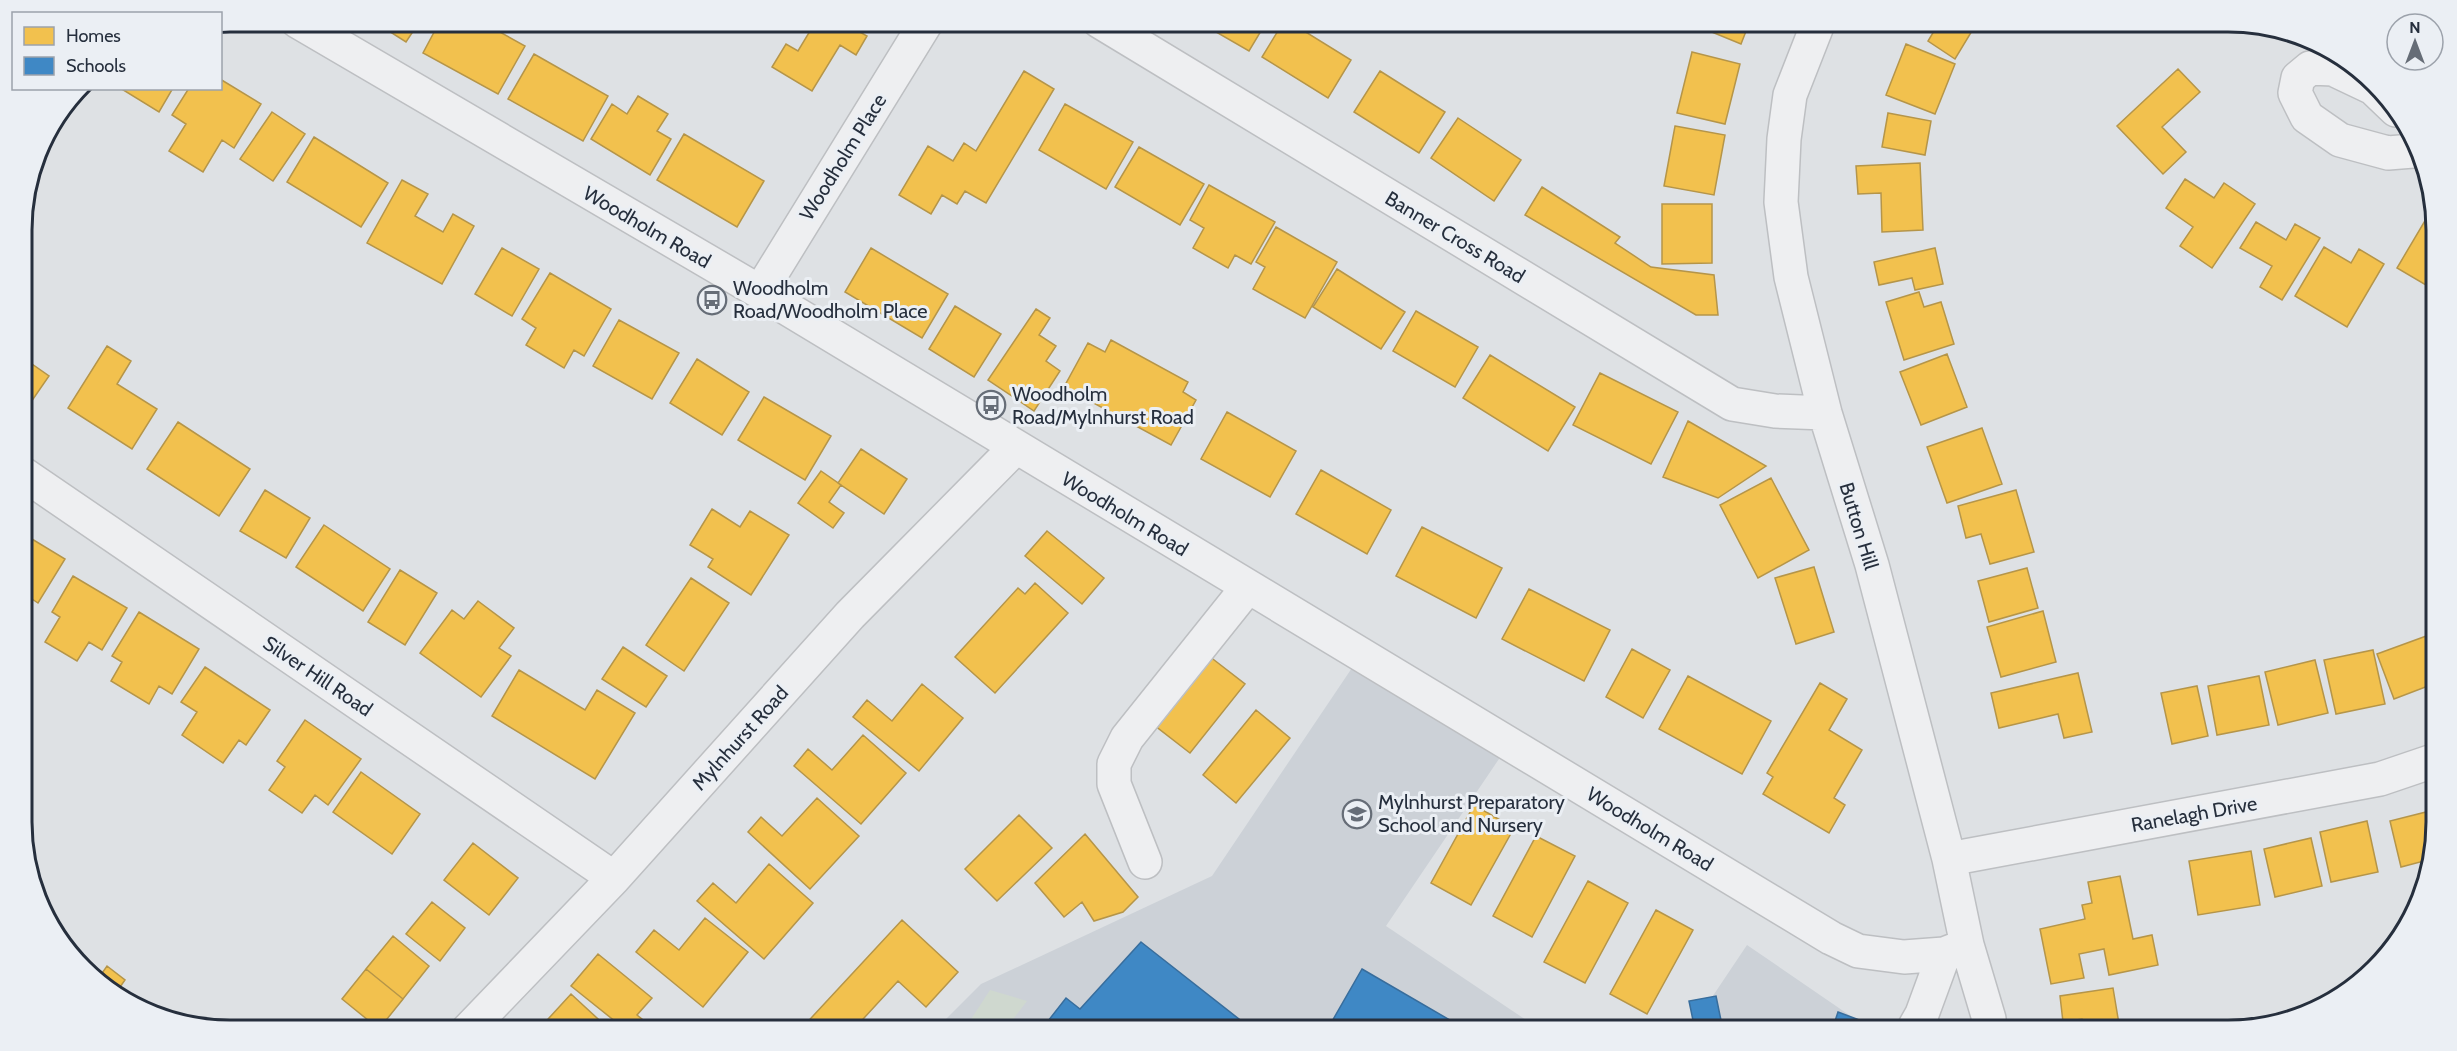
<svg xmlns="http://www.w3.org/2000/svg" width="2457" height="1051" font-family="Cabin,sans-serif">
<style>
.built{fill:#ccd1d7}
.green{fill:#cfd8cf}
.homes{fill:#f2c14e;stroke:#b59549;stroke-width:1.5}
.schools{fill:#3f88c5;stroke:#386d9c;stroke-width:1.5}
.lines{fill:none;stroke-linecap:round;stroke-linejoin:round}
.minor-casing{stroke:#bdbfc2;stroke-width:36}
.minor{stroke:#eeeff1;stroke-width:33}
.labels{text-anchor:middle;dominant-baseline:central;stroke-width:6;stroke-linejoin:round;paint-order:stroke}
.street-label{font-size:20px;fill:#262f3d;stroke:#ebeff4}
.poi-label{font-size:20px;fill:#262f3d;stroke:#ebeff4;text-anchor:start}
.rim{fill:none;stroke:#262f3d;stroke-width:3}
</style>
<rect width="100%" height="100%" fill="#dee1e4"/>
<path class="built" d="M1360 656 1503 753 1386 926 1541 1030H926L945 1020 981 984 1212 876Z
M1747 945 1871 1030H1690Z"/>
<path class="green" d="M990 990 1027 1001 1005 1030H964Z"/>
<path class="homes" d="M373 21H420L406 42Z
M440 21H480L525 46 498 94 423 53Z
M816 21H852L849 26 867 36 856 55 840 45 812 91 772 67 786 44 798 51Z
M1197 21H1267L1249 51Z
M1284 21H1288L1351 60 1328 98 1262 57Z
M1685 21H1750L1741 44Z
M1940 21H1978L1955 59 1928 41Z
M1906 44 1955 64 1935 114 1886 95Z
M1692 52 1740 64 1725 124 1677 113Z
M534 54 608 96 583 141 508 99Z
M2178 69 2200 92 2162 127 2186 152 2163 174 2117 126Z
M1024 71 1054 89 986 203 965 191 957 204 942 195 931 214 899 195 928 146 953 161 964 143 976 151Z
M1380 71 1445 112 1419 153 1354 112Z
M220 79 261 104 234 148 222 140 203 172 169 151 186 124 172 115 189 88H220Z
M120 88H173L159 112Z
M638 96 668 114 657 131 671 139 650 175 591 139 612 104 627 114Z
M1065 104 1133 142 1106 189 1039 150Z
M272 112 305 134 273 181 240 159Z
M1888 113 1931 121 1925 155 1882 147Z
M1458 118 1521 160 1494 201 1431 158Z
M1675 126 1725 135 1714 195 1664 186Z
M684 134 764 181 737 227 657 180Z
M314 137 388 183 361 227 287 182Z
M1139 147 1204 184 1180 225 1115 187Z
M1920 163 1923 230 1882 232 1881 193 1858 194 1856 166Z
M2185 179 2214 198 2224 183 2255 204 2212 268 2180 246 2193 227 2166 208Z
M402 180 428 194 415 216 443 232 453 214 474 226 442 284 367 243Z
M1209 185 1275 222 1251 264 1235 255 1228 268 1193 248 1204 228 1190 220Z
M1542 187 1620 237 1615 243 1651 267 1714 275 1718 315H1696L1525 215Z
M1662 204H1712V263L1662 264Z
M2426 219 2434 223V283L2431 288 2397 268Z
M2256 222 2286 240 2295 224 2320 238 2282 300 2260 287 2272 266 2240 248Z
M1276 227 1337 262 1305 318 1253 289 1265 267 1256 262Z
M2324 247 2351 263 2359 249 2384 264 2347 327 2295 296Z
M502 248 539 269 512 316 475 294Z
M871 248 948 294 922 338 845 292Z
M1935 248 1943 284 1915 290 1912 278 1879 285 1874 262Z
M1337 269 1405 312 1381 349 1313 307Z
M550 273 611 309 584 356 574 350 564 368 526 345 536 328 522 319Z
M1919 292 1924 307 1941 302 1954 344 1904 360 1886 302Z
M955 306 1001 334 974 377 929 349Z
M1036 309 1050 318 1039 335 1056 346 1046 361 1060 371 1034 411 988 380Z
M1416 311 1478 347 1455 387 1393 351Z
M619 320 679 353 652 399 593 366Z
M1111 340 1188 382 1183 392 1196 400 1171 445 1064 387 1088 343 1105 352Z
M107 346 131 361 117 384 157 409 132 449 68 408Z
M1947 354 1967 407 1921 425 1900 372Z
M1490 355 1575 407 1548 451 1463 398Z
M22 357 49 376 22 415Z
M697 359 749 392 722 435 670 403Z
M1600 373 1678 412 1651 464 1573 425Z
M764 397 831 436 805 480 738 440Z
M1227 412 1296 451 1270 497 1201 459Z
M1688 421 1766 466 1718 498 1663 477Z
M178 422 250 469 219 516 147 469Z
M1982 428 2002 484 1947 503 1927 447Z
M861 449 907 479 884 514 838 483Z
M1321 470 1391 510 1367 554 1296 514Z
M821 471 841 485 829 502 844 513 833 528 798 503Z
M1771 478 1809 550 1758 578 1720 505Z
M265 490 310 518 286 558 240 531Z
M2016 490 2034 552 1990 564 1981 534 1966 538 1958 506Z
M712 509 740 527 750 511 789 535 751 595 708 567 713 559 690 545Z
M324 525 390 569 363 611 296 567Z
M1422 527 1502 568 1476 618 1396 576Z
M1047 531 1104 578 1082 604 1025 556Z
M22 533 65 559 38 603 26 595 22 601Z
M1814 567 1834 632 1796 644 1775 578Z
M2027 568 2038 608 1989 622 1978 581Z
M400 570 437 593 405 645 368 622Z
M73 576 127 608 102 650 89 642 77 661 45 642 60 617 52 612Z
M691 578 729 603 684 671 646 645Z
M1035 583 1068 613 995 693 955 657 1018 588 1025 594Z
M1529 589 1610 630 1584 681 1502 639Z
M478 601 514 628 499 648 511 656 481 697 420 653 452 610 464 619Z
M2043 611 2056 662 2001 677 1987 627Z
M139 612 199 649 172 694 159 686 149 704 111 681 122 662 112 656Z
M2429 635 2436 651V683L2394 699 2377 654Z
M623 647 667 676 646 707 602 679Z
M1632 649 1670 670 1643 718 1606 697Z
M2373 650 2385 704 2336 714 2324 660Z
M1209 656 1245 684 1190 753 1154 725Z
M2315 660 2328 713 2278 725 2265 672Z
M205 667 270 710 246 745 239 740 223 763 182 735 197 712 181 702Z
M519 670 585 710 597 690 635 713 595 779 492 716Z
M2078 673 2092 732 2064 738 2058 714 1999 728 1991 693Z
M1688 676 1771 721 1742 774 1659 729Z
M2259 676 2269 725 2217 735 2208 686Z
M1820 683 1847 699 1829 730 1862 750 1834 798 1845 805 1829 833 1763 794 1773 777 1767 773Z
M922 684 963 718 919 771 853 717 867 700 892 721Z
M2197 686 2208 736 2172 744 2161 693Z
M1256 710 1290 738 1236 803 1203 775Z
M305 720 361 759 328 805 315 795 302 813 269 790 285 767 277 761Z
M863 735 906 773 861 824 794 766 808 749 832 770Z
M361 772 420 814 392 854 333 812Z
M817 798 859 836 810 889 748 832 761 817 782 836Z
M1474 805 1514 828 1471 905 1431 883Z
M2430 811 2434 830 2428 860 2401 867 2390 821Z
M1019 815 1052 848 997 901 965 869Z
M2367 821 2378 872 2331 882 2320 832Z
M1085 834 1138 897 1123 912 1094 921 1082 902 1064 917 1035 883Z
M1536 836 1575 856 1532 937 1493 916Z
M2311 838 2322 886 2275 897 2264 849Z
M473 843 518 878 489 915 444 880Z
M2251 851 2260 905 2198 915 2189 861Z
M769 864 813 903 764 959 697 901 713 883 736 903Z
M2120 876 2133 939 2152 935 2158 965 2109 975 2104 949 2079 954 2084 978 2051 984 2040 929 2085 919 2082 905 2092 903 2088 882Z
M1588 881 1628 903 1585 983 1544 962Z
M432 902 465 928 440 961 406 934Z
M1656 910 1693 930 1647 1014 1610 994Z
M705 918 748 952 703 1007 636 952 654 930 679 950Z
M902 920 958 972 926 1007 898 981 853 1030H800Z
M393 936 429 966 403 999 366 969Z
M598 954 652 998 637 1015 653 1028 651 1030H626L571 986Z
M107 966 125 980 118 990 100 976Z
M366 969 403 999 379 1029 342 999Z
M2113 988 2120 1030H2084L2082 1019 2063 1022 2060 996Z
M571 994 610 1030H538Z"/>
<path class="schools" d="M1141 942 1253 1030H1041L1066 998 1080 1009Z
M1362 969 1467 1030H1327Z
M1716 996 1723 1030H1695L1689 1001Z
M1838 1012 1878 1027 1877 1030H1832Z"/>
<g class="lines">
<g class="minor-casing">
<path id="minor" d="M297 21 760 292 1831 938 1858 951 1904 957 1944 954 1967 945
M1099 21 1732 404 1775 411 1825 413
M1819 21 1790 95 1784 139 1781 202 1791 277 1825 413 1872 565 1949 859 1967 945 1989 1019 1990 1030
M2396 110 2373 88 2333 69 2310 68 2298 78 2295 93 2307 117 2340 140 2388 153 2413 151
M760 292 927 21
M22 473 614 878
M1949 859 2380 779 2436 760
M1145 862 1114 784V764L1127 738 1247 588
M468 1030 614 878 850 615 1015 448
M1913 1030 1922 1014 1944 954"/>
</g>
<use href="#minor" class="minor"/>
</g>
<defs>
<g id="bus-ring" transform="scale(1.5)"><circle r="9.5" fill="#ebeff4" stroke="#666d77" stroke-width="1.5"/><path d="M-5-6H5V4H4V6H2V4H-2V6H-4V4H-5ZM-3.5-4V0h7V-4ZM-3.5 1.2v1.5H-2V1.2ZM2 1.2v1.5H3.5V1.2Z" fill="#666d77"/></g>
<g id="school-ring" transform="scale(1.5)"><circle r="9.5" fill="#ebeff4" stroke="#666d77" stroke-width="1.5"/><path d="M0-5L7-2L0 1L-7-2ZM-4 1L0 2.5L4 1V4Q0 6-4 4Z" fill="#666d77"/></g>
</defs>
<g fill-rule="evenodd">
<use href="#bus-ring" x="712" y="300"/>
<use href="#bus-ring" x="991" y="405"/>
<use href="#school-ring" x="1357" y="814"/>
</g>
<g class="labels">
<g class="street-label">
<text transform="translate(843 157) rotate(-58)">Woodholm Place</text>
<text transform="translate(647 227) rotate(30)">Woodholm Road</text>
<text transform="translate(1455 237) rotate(31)">Banner Cross Road</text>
<text transform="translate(1125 514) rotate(31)">Woodholm Road</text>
<text transform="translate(1859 526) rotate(73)">Button Hill</text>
<text transform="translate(318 676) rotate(34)">Silver Hill Road</text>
<text transform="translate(740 738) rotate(-48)">Mylnhurst Road</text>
<text transform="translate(2194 814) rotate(-10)">Ranelagh Drive</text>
<text transform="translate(1650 829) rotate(31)">Woodholm Road</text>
</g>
<g class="poi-label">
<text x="733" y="288">Woodholm<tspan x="733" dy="23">Road/Woodholm Place</tspan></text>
<text x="1012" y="394">Woodholm<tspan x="1012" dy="23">Road/Mylnhurst Road</tspan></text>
<text x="1378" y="802">Mylnhurst Preparatory<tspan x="1378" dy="23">School and Nursery</tspan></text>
</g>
</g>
<path d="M0 0H2457V1051H0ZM230 32H2228A198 198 0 0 1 2426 230V822A198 198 0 0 1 2228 1020H230A198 198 0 0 1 32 822V230A198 198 0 0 1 230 32Z" fill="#ebeff4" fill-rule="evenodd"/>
<path class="rim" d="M230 32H2228A198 198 0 0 1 2426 230V822A198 198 0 0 1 2228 1020H230A198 198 0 0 1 32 822V230A198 198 0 0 1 230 32Z"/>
<rect x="12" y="12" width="210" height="78" fill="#ebeff4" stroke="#9ca2ab" stroke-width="1.5"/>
<rect x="24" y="27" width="30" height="18" fill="#f2c14e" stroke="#9ca2ab" stroke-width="1.5"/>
<text x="66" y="42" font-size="18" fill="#262f3d">Homes</text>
<rect x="24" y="57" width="30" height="18" fill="#3f88c5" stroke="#9ca2ab" stroke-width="1.5"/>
<text x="66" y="72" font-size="18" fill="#262f3d">Schools</text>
<g transform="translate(2415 42)"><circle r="28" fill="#ebeff4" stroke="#9ca2ab" stroke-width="1.5"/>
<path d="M0-4.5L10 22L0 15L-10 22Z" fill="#666d77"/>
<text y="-9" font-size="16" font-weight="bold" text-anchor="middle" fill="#262f3d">N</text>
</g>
</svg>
